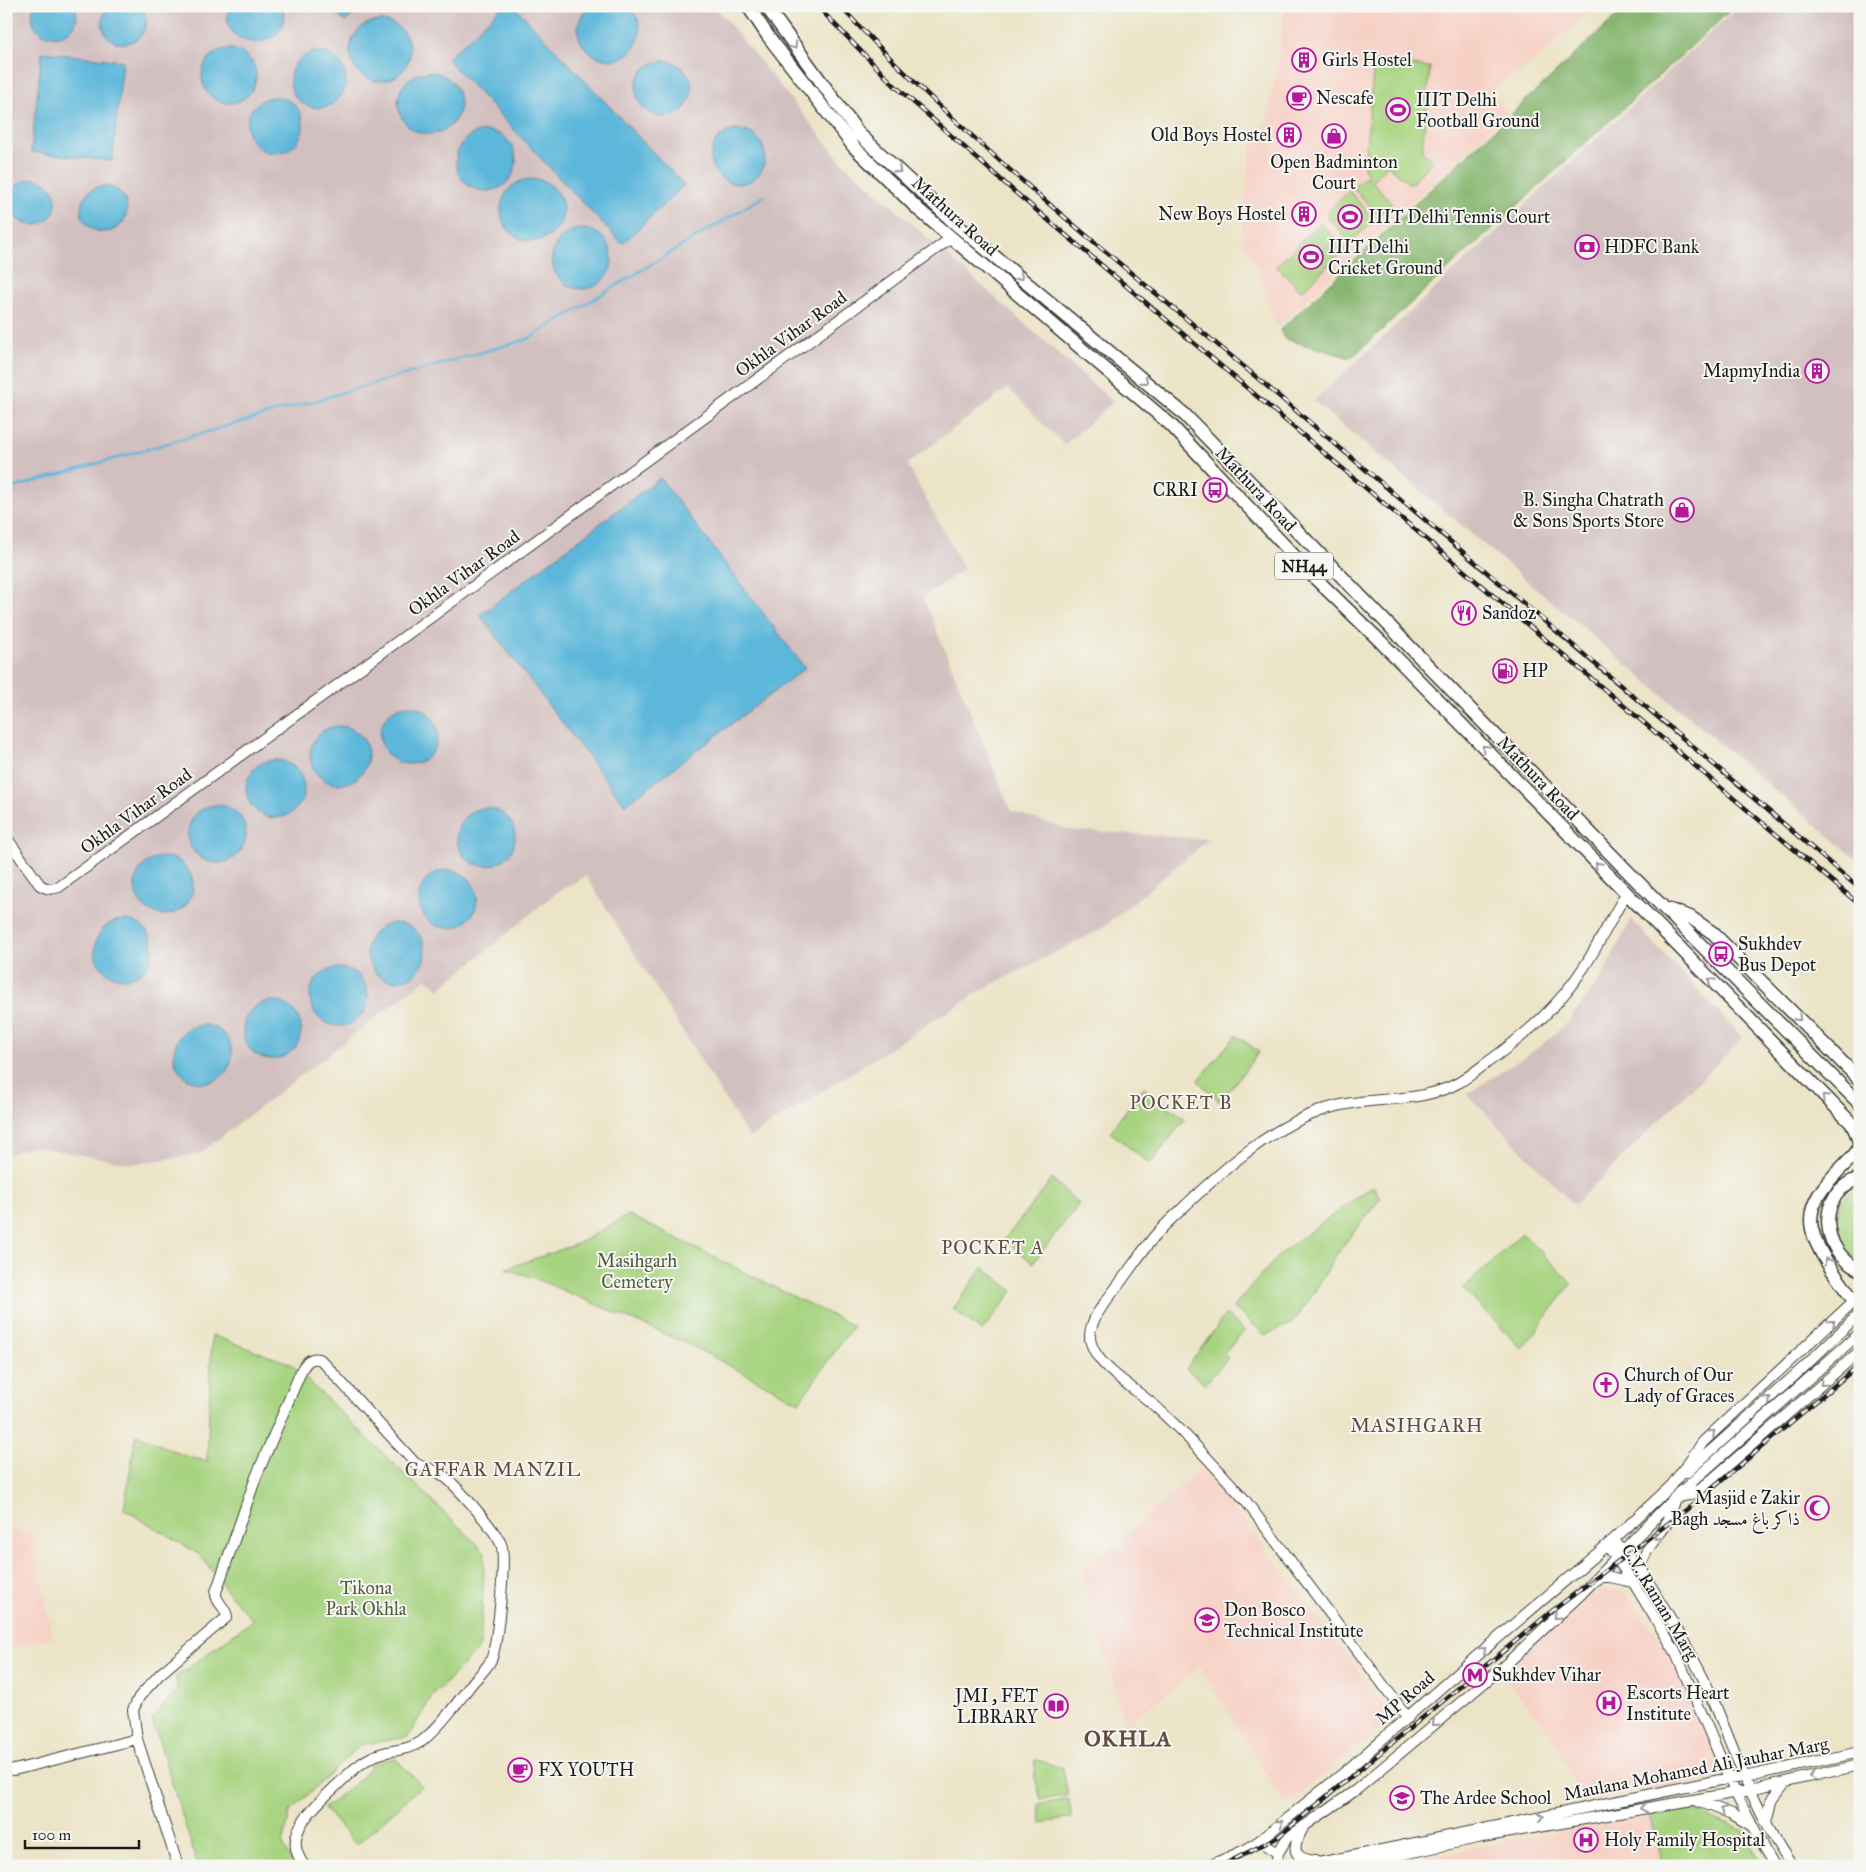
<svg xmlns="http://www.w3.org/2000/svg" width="1866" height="1872" font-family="'IM FELL Great Primer',Amiri,serif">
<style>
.built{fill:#f7d1c6}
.industrial{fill:#d2bfbf}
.green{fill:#a8d481;stroke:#62784e}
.forest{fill:#86b66f;stroke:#516946}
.water{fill:#5cb7da;stroke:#3c6a7b}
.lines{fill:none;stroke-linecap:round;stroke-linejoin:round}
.stream{stroke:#5cb7da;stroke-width:2.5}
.secondary-casing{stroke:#3b3a36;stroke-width:12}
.highway-casing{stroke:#3b3a36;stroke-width:15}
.secondary{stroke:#fff;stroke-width:10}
.highway{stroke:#fff;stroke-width:12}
.rail-casing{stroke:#1c1c1c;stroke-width:4.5}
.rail{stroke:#f6f6f2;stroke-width:2.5;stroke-dasharray:8;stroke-linecap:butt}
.oneway{stroke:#999}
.labels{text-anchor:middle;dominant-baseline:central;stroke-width:4;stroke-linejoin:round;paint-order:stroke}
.shield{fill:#f6f6f2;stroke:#5d5d5c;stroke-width:1}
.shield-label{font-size:16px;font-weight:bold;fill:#1c1c1c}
.poi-label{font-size:18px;fill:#1c1c1c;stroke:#f6f6f2;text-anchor:start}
.street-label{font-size:18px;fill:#1c1c1c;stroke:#f6f6f2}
.park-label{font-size:18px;fill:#4d5c3f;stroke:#f6f6f2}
.neighbourhood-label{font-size:19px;letter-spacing:1px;fill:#614c3d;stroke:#f6f6f2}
.district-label{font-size:22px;font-weight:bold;letter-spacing:1px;fill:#614c3d;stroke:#f6f6f2}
</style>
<rect width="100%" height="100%" fill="#f6f6f2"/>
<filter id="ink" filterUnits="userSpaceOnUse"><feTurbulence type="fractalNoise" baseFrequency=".02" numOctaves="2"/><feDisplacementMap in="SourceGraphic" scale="10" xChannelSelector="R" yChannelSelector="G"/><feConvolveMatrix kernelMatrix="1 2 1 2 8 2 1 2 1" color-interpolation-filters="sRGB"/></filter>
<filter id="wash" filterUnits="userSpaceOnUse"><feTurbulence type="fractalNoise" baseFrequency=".0096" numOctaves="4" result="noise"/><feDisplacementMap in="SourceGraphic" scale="20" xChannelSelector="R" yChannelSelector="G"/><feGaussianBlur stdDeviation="1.12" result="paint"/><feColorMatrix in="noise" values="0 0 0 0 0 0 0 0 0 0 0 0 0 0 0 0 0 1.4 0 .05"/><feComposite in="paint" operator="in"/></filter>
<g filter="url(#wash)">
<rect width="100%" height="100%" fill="#ece4c7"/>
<path class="built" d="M1285 6H1595L1535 61 1491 91 1508 113 1277 327 1259 274 1241 237 1251 145 1267 120 1276 73Z
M1203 1467 1394 1718 1285 1806 1200 1666 1126 1726 1081 1574Z
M6 1531H32L53 1638 6 1648Z
M1596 1590 1623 1591 1671 1652 1723 1776 1582 1802 1550 1731 1501 1674Z
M1650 1814 1662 1866H1380Z"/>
<path class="industrial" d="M6 6H715L841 161 1113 402 1064 445 1008 388 907 464 964 569 923 597 1011 811 1070 830 1209 839 1100 930 985 988 749 1138 586 876 557 892 440 989 426 979 199 1154 133 1164 31 1146 6 1155Z
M1739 6H1860V862L1314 401Z
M1631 919 1743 1038 1574 1205 1467 1094 1538 1048 1569 1021 1600 980Z"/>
<path class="green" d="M1374 62 1430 67 1422 151 1432 161 1410 185 1388 165 1374 179 1364 169Z
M1367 175 1392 204 1378 215 1353 188Z
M1349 191 1375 220 1350 242 1325 214Z
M1320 223 1345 249 1302 291 1276 266Z
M1236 1035 1259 1052 1220 1102 1198 1081Z
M1143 1087 1185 1119 1150 1164 1110 1132Z
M1052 1179 1079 1204 1033 1263 1004 1240Z
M1373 1186 1381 1198 1338 1252 1310 1299 1291 1324 1265 1335 1233 1307 1282 1252Z
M1860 1187V1260C1828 1246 1826 1200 1860 1187Z
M629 1215 853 1326 799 1402 688 1344 532 1277 505 1269 577 1244Z
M1522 1233 1572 1283 1522 1349 1463 1289Z
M983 1267 1013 1291 982 1331 953 1309Z
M1226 1314 1244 1331 1224 1354 1228 1358 1205 1384 1186 1369Z
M212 1335 291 1364 485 1552 480 1647 431 1698 408 1737 360 1745 290 1812 283 1845 295 1866H198L152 1719 177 1690 176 1677 253 1620 230 1595 200 1555 124 1509 136 1434 187 1457 207 1461Z
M395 1758 422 1786 356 1845 324 1808 359 1780 372 1764Z
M1035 1760C1045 1761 1053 1766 1063 1769L1068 1795 1041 1800 1034 1774Z
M1069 1799 1072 1818 1041 1823 1039 1805Z
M1695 1810 1743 1831 1761 1866H1662L1650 1814Z"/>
<path class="forest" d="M1627 6H1735L1351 358 1285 339 1280 330Z"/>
<path class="water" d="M34 6H75C88 46 21 47 34 6Z
M109 6H139C165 35 113 61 103 28 101 20 104 12 109 6Z
M229 6H282C296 53 216 55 229 6Z
M329 6H362L345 22Z
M503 6H514L684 185 622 244 447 59Z
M590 6H628C637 14 642 25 639 37 625 87 549 45 590 6Z
M350 51a30 30 0 1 1 60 0a30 30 0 1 1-60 0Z
M202 76a27 27 0 1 1 54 0a27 27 0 1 1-54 0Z
M42 52 123 61 112 161 31 152Z
M290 80a28 28 0 1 1 56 0a28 28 0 1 1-56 0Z
M636 89a28 28 0 1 1 56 0a28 28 0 1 1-56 0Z
M398 103a31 31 0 1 1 62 0a31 31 0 1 1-62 0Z
M247 125a28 28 0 1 1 56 0a28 28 0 1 1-56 0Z
M711 157a27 27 0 1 1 54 0a27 27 0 1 1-54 0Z
M456 161a30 30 0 1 1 60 0a30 30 0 1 1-60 0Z
M501 210a31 31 0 1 1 62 0a31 31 0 1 1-62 0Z
M10 202a23 23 0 1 1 46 0a23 23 0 1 1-46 0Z
M81 209a23 23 0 1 1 46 0a23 23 0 1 1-46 0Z
M552 259a30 30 0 1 1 60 0a30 30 0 1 1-60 0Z
M660 478 805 668 625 805 480 615Z
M380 735a29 29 0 1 1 58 0a29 29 0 1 1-58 0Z
M310 755a29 29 0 1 1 58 0a29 29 0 1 1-58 0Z
M246 789a29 29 0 1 1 58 0a29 29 0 1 1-58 0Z
M188 834a29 29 0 1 1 58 0a29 29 0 1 1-58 0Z
M457 837a29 29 0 1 1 58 0a29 29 0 1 1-58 0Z
M135 886a29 29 0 1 1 58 0a29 29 0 1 1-58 0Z
M419 899a29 29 0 1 1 58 0a29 29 0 1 1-58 0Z
M95 949a29 29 0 1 1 58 0a29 29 0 1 1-58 0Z
M367 952a29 29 0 1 1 58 0a29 29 0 1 1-58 0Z
M310 997a29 29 0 1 1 58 0a29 29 0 1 1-58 0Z
M243 1030a29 29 0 1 1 58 0a29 29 0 1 1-58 0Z
M174 1054a29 29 0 1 1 58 0a29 29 0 1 1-58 0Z"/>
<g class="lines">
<path class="stream" d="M6 490 528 339 764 196"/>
</g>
</g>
<g filter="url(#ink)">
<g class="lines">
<g class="secondary-casing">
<path id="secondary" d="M6 837 40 885C47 889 51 890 59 887L423 623 951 238
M1686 1473 1803 1368 1860 1313
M1676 1497 1689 1495 1701 1489 1860 1351
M1607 1545 1633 1582 1675 1651 1735 1792 1764 1849 1774 1866
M1618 1545C1637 1563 1650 1584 1663 1606 1681 1636 1698 1665 1712 1697 1736 1755 1756 1814 1792 1866
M1644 1574 1641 1566 1647 1550 1666 1525 1674 1501
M1596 1580 1599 1577H1610L1633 1582
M1408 1718 1245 1500C1217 1468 1187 1435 1155 1406 1136 1389 1098 1368 1091 1343 1085 1323 1108 1299 1119 1284 1130 1269 1141 1253 1153 1238 1164 1225 1176 1215 1187 1204 1226 1167 1269 1129 1320 1111 1365 1094 1418 1106 1460 1082 1471 1075 1481 1067 1492 1059 1530 1031 1560 1005 1586 964 1600 942 1612 917 1626 894
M6 1769 14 1770 137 1739
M1695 1800 1732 1814 1752 1826
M1766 1822 1771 1802 1786 1782
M1304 1826C1294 1844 1288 1858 1315 1861
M1259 1841 1278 1853
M178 1866 137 1739 133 1710 139 1697 160 1674 227 1617C226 1606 215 1603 216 1592L256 1477 302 1369C307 1361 312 1356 321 1360L415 1463C423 1468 431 1468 439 1473 452 1479 495 1530 501 1544 507 1555 497 1648 491 1660 487 1668 480 1675 474 1681 458 1701 442 1725 422 1741 407 1752 388 1749 372 1757 357 1764 346 1777 334 1788 313 1808 279 1836 305 1866
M1209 1866 1247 1849 1259 1841 1345 1772 1486 1648 1613 1540 1672 1485 1703 1442 1854 1301 1860 1306
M1276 1866 1278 1853 1287 1838 1356 1790 1503 1667 1581 1594 1675 1497 1860 1333
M1304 1866 1720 1780 1744 1777 1860 1752
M1349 1866 1482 1837 1750 1790 1860 1765"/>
</g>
<g class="highway-casing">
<path id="highway" d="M748 6 768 36 854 147 919 210 1171 425 1314 577 1381 642 1860 1132
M766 6 859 134 958 226 1183 413 1635 879 1860 1104
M1667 909 1690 917 1713 933 1860 1080
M1852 1124C1855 1131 1860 1139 1859 1146 1858 1153 1850 1159 1845 1164 1828 1181 1806 1203 1812 1229 1817 1253 1840 1281 1854 1301
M1860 1178C1816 1192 1819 1251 1860 1270"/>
</g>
<use href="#secondary" class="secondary"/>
<use href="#highway" class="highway"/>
<g class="rail-casing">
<path id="rail" d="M817 6 894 85 1016 193 1860 905
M840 6C966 142 1113 257 1255 376 1457 546 1659 717 1860 889
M1221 1866 1278 1837 1552 1611 1694 1504 1860 1364"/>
</g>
<use href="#rail" class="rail"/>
</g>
<defs><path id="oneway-chevron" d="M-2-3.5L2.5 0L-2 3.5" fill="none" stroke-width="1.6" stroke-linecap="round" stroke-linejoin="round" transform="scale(1.25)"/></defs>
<g class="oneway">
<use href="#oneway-chevron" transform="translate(794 46) rotate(53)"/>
<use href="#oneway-chevron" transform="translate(898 170) rotate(43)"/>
<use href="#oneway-chevron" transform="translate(1020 277) rotate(40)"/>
<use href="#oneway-chevron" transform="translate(1145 381) rotate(40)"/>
<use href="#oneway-chevron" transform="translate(1485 748) rotate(-134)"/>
<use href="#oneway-chevron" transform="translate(1598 865) rotate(-134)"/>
<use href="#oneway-chevron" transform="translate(1711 981) rotate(-135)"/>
<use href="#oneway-chevron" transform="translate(1798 1018) rotate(45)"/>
<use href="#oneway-chevron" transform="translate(1825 1097) rotate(-135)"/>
<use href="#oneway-chevron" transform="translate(1827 1261) rotate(-124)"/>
<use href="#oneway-chevron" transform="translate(1832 1323) rotate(-43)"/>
<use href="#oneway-chevron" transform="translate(1823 1383) rotate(139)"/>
<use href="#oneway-chevron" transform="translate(1768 1399) rotate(-42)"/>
<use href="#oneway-chevron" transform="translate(1712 1433) rotate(-43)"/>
<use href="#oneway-chevron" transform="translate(1657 1537) rotate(127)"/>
<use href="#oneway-chevron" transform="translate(1557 1616) rotate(137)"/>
<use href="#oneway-chevron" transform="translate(1483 1650) rotate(-42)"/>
<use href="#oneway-chevron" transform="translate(1435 1723) rotate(141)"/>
<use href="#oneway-chevron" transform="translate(1812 1776) rotate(167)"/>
<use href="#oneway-chevron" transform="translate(1643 1808) rotate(170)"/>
<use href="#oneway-chevron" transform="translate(1723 1810) rotate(-157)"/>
<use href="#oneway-chevron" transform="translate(1541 1817) rotate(-12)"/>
<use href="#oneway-chevron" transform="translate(1280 1823) rotate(-40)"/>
</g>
</g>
<defs>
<g id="building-ring" transform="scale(1.25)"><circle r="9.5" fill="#f6f6f2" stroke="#b5179e" stroke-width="1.5"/><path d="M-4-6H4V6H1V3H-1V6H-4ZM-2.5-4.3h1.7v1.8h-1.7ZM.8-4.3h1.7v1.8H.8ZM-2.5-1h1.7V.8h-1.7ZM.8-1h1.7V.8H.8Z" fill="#b5179e"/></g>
<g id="cafe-ring" transform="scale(1.25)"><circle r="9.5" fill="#f6f6f2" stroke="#b5179e" stroke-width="1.5"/><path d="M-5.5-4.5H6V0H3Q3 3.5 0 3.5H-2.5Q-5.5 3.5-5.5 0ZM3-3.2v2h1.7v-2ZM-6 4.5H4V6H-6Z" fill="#b5179e"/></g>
<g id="stadium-ring" transform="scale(1.25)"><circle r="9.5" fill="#f6f6f2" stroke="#b5179e" stroke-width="1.5"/><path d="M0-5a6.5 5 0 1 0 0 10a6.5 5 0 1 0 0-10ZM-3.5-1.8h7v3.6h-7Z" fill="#b5179e"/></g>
<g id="shop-ring" transform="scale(1.25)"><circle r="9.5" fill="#f6f6f2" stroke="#b5179e" stroke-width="1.5"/><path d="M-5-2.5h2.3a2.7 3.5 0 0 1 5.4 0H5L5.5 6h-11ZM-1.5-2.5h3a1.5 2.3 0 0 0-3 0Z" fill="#b5179e"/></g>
<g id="bank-ring" transform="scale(1.25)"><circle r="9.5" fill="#f6f6f2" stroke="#b5179e" stroke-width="1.5"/><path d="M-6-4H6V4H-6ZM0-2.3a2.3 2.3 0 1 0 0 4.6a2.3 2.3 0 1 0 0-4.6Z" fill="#b5179e"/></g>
<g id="bus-ring" transform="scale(1.25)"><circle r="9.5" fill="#f6f6f2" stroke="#b5179e" stroke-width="1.5"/><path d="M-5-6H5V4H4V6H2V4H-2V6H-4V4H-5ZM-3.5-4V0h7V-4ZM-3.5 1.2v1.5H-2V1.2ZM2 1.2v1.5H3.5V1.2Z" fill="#b5179e"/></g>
<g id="restaurant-ring" transform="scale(1.25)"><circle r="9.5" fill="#f6f6f2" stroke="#b5179e" stroke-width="1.5"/><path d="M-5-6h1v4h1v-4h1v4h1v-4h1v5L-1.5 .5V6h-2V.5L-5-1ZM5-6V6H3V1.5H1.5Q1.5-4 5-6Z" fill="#b5179e"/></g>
<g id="fuel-ring" transform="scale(1.25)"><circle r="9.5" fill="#f6f6f2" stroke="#b5179e" stroke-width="1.5"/><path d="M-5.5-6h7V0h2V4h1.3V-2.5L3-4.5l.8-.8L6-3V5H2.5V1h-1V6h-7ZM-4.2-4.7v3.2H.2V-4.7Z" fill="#b5179e"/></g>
<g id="church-ring" transform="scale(1.25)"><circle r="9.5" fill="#f6f6f2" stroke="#b5179e" stroke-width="1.5"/><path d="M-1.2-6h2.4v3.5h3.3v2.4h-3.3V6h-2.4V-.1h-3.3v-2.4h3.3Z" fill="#b5179e"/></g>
<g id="mosque-ring" transform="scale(1.25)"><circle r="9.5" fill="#f6f6f2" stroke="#b5179e" stroke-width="1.5"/><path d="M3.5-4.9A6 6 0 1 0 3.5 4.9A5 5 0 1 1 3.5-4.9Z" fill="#b5179e"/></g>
<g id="university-ring" transform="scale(1.25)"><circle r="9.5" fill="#f6f6f2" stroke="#b5179e" stroke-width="1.5"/><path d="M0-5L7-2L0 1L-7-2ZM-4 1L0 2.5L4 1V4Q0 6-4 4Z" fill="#b5179e"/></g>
<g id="metro-ring" transform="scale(1.25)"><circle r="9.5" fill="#f6f6f2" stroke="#b5179e" stroke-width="1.5"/><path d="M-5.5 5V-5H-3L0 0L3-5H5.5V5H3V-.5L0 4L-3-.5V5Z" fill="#b5179e"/></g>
<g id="hospital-ring" transform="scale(1.25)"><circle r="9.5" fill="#f6f6f2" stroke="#b5179e" stroke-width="1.5"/><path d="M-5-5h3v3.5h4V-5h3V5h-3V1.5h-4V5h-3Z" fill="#b5179e"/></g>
<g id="library-ring" transform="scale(1.25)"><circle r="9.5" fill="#f6f6f2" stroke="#b5179e" stroke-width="1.5"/><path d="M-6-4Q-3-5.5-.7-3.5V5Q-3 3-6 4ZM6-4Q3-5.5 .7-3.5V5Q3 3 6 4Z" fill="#b5179e"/></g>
<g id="school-ring" transform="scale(1.25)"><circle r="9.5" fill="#f6f6f2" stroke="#b5179e" stroke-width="1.5"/><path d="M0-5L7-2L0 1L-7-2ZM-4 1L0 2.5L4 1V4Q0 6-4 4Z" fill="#b5179e"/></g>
</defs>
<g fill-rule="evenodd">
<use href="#building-ring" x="1304" y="60"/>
<use href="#cafe-ring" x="1299" y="98"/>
<use href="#stadium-ring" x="1398" y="110"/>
<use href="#building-ring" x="1289" y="135"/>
<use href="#shop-ring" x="1334" y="136"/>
<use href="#building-ring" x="1304" y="214"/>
<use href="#stadium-ring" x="1350" y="217"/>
<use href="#bank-ring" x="1587" y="247"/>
<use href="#stadium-ring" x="1311" y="257"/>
<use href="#building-ring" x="1817" y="371"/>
<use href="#bus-ring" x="1215" y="490"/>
<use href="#shop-ring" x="1682" y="510"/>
<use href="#restaurant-ring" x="1464" y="613"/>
<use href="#fuel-ring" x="1505" y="671"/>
<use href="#bus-ring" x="1721" y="954"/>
<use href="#church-ring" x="1606" y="1385"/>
<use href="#mosque-ring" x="1817" y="1508"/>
<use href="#university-ring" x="1207" y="1620"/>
<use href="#metro-ring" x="1475" y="1675"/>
<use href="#hospital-ring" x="1609" y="1703"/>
<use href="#library-ring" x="1056" y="1706"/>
<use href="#cafe-ring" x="520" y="1770"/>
<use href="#school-ring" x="1402" y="1798"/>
<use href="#hospital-ring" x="1586" y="1840"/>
</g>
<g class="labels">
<rect class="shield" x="1275" y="552.5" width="58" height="27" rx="4"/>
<g class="shield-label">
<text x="1304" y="566">NH44</text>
</g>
<g class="poi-label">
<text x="1322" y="60">Girls Hostel</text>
<text x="1316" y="98">Nescafe</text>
<text x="1416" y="100">IIIT Delhi<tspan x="1416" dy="21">Football Ground</tspan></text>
<text x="1272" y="135" text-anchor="end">Old Boys Hostel</text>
<text x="1334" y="162" text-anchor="middle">Open Badminton<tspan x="1334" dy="21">Court</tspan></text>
<text x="1286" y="214" text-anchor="end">New Boys Hostel</text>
<text x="1368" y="217">IIIT Delhi Tennis Court</text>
<text x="1328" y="247">IIIT Delhi<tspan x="1328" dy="21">Cricket Ground</tspan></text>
<text x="1604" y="247">HDFC Bank</text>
<text x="1800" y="371" text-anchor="end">MapmyIndia</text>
<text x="1198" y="490" text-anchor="end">CRRI</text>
<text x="1664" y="500" text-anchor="end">B. Singha Chatrath<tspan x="1664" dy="21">&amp; Sons Sports Store</tspan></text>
<text x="1482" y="613">Sandoz</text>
<text x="1522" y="671">HP</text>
<text x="1738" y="944">Sukhdev<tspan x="1738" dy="21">Bus Depot</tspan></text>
<text x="1624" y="1375">Church of Our<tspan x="1624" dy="21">Lady of Graces</tspan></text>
<text x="1800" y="1498" text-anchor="end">Masjid e Zakir<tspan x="1800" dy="21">Bagh ذاکر باغ مسجد</tspan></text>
<text x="1224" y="1610">Don Bosco<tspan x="1224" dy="21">Technical Institute</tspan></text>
<text x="1492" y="1675">Sukhdev Vihar</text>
<text x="1626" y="1693">Escorts Heart<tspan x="1626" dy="21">Institute</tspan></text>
<text x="1038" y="1696" text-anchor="end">JMI , FET<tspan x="1038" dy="21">LIBRARY</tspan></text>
<text x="538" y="1770">FX YOUTH</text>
<text x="1420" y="1798">The Ardee School</text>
<text x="1604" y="1840">Holy Family Hospital</text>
</g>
<g class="street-label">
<text transform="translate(955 216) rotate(42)">Mathura Road</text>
<text transform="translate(791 334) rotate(-36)">Okhla Vihar Road</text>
<text transform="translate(1256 489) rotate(47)">Mathura Road</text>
<text transform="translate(464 573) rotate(-36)">Okhla Vihar Road</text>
<text transform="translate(1538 778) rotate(46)">Mathura Road</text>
<text transform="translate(136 811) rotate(-36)">Okhla Vihar Road</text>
<text transform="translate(1660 1602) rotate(59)">C.V. Raman Marg</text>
<text transform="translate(1405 1698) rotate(-41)">MP Road</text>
<text transform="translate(1696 1769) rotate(-11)">Maulana Mohamed Ali Jauhar Marg</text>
</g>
<g class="park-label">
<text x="637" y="1261">Masihgarh<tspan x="637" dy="21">Cemetery</tspan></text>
<text x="366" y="1588">Tikona<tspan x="366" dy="21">Park Okhla</tspan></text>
</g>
<g class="neighbourhood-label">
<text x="1181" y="1102">POCKET B</text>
<text x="993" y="1247">POCKET A</text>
<text x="1417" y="1425">MASIHGARH</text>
<text x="493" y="1469">GAFFAR MANZIL</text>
</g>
<g class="district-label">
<text x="1128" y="1738">OKHLA</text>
</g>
</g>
<rect width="1866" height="1872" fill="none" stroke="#f6f6f2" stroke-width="25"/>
<path d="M25 1840v8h114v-8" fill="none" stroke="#1c1c1c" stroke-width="2.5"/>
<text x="32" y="1840" font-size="15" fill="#1c1c1c" stroke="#f6f6f2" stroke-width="4" paint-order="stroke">100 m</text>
</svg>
